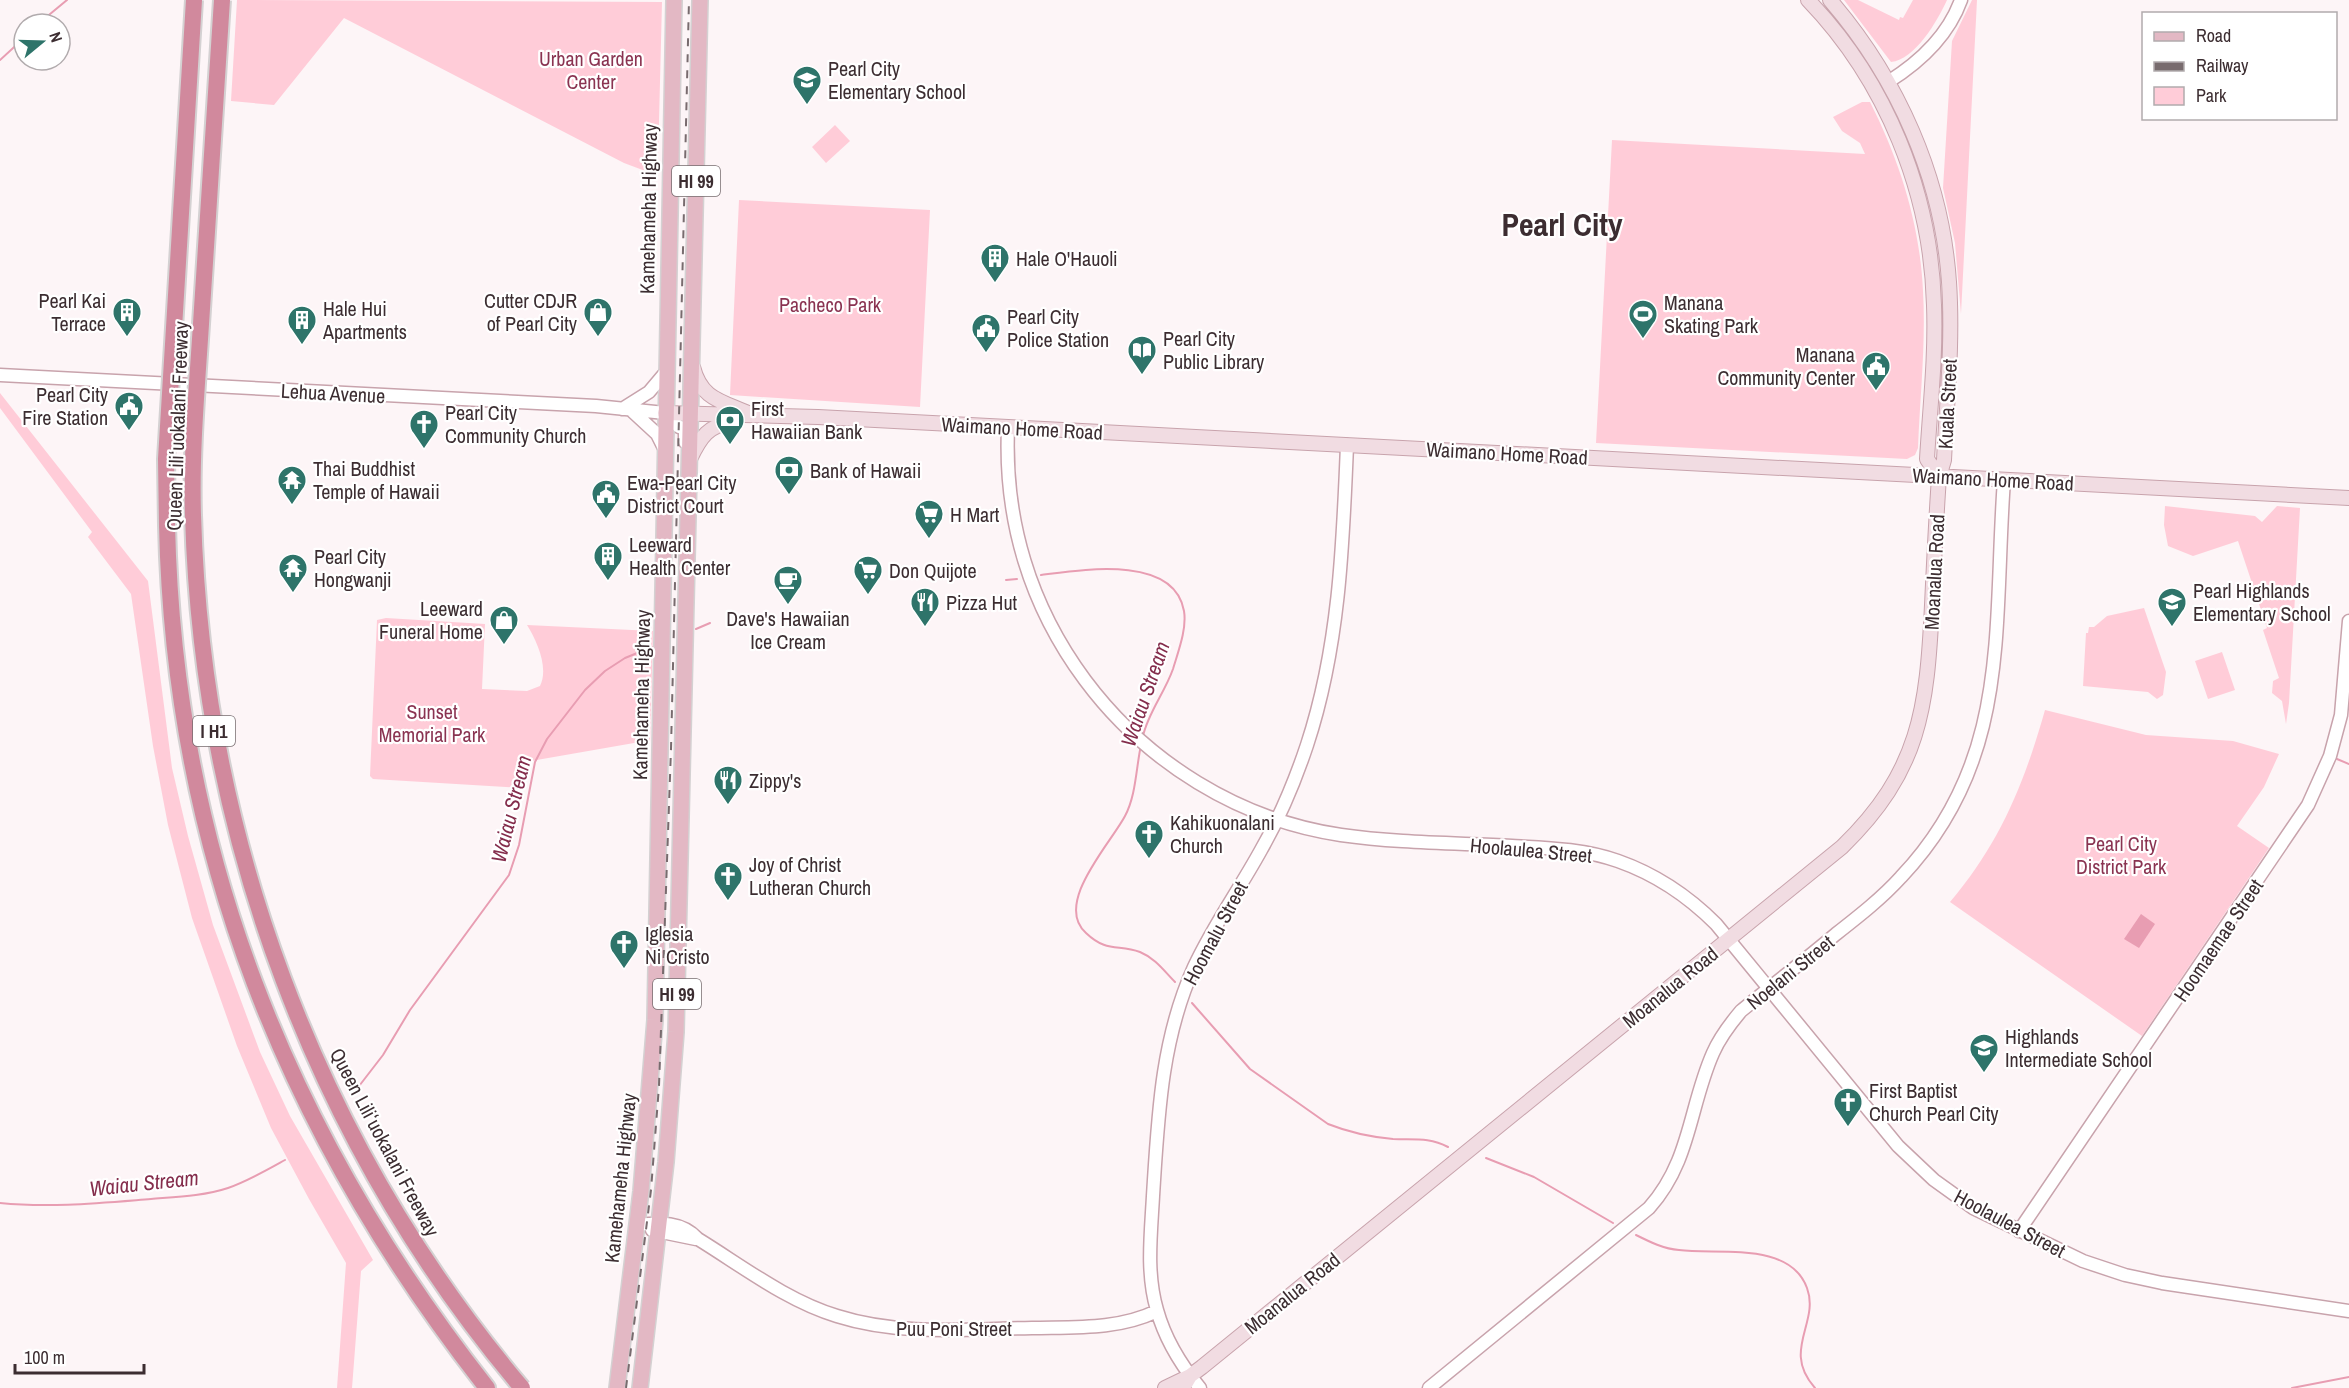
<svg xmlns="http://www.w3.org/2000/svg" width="2349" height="1388" font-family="'Archivo Narrow',sans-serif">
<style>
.green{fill:#ffccd8}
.water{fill:#e89db2}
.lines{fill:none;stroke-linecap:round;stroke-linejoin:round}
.stream{stroke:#e89db2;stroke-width:2}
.tertiary-casing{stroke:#c8a3ac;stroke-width:15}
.secondary-casing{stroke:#c8a3ac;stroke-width:16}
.primary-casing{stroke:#d4d1d2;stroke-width:18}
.motorway-casing{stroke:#d4d1d2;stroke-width:20}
.tertiary{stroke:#fff;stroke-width:12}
.secondary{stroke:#f1dce2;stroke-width:14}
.primary{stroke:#e3b8c4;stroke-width:15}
.motorway{stroke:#d1899d;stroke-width:16}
.rail{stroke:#786b6e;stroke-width:2;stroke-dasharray:8 8;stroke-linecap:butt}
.motorway-bridge-casing{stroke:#d4d1d2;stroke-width:20;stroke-linecap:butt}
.motorway-bridge{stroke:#d1899d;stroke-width:16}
.labels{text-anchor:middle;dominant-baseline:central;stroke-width:4.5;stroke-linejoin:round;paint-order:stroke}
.shield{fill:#fff;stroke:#766c6f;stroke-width:1.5}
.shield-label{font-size:18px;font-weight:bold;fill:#3c2d31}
.park-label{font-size:20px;fill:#8a3351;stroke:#fff}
.poi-label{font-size:20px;fill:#3c2d31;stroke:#fff;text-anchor:start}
.street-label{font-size:20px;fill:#3c2d31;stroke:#fff}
.water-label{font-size:21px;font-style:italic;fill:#842d4c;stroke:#fff}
.town-label{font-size:32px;font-weight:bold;fill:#3c2d31;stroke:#fff}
</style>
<rect width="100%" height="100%" fill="#fdf5f7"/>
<path class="green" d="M237 0 662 2 658 161 648 172 624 163 344 18 274 105 231 101Z
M1844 0H1858L1899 20 1900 17 1903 18 1913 0H1947C1938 20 1915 60 1891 62Z
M1972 0H1977L1961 314 1955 243 1943 188 1952 41Z
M1862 102H1870C1900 161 1920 225 1923 291 1926 343 1920 396 1918 448L1915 455 1907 459 1596 443 1612 140 1865 154 1860 143 1842 131 1833 117Z
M835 125 850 141 826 163 812 147Z
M739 200 930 210 920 407 730 395Z
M0 393 148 581 172 768 188 836 213 925 260 1052 290 1116 373 1260 361 1271 352 1388H337L346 1263 309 1199 271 1128 237 1046 192 918 168 825 153 746 131 594 88 537 92 532 0 408Z
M2165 506 2255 516 2262 522 2277 506 2300 508 2289 703 2286 724 2282 701 2272 693 2273 681 2279 678 2263 630 2267 628 2238 541 2193 556 2168 546 2164 525Z
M2144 608 2166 672 2163 695 2157 699 2148 692 2083 686 2086 633H2088L2089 627H2094L2107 616Z
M386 618 485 624 482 689 527 691 540 686C549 668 537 641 527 625L653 631 650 744 634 743 531 761 523 788 373 779 370 776 377 620Z
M2222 652 2235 690 2208 699 2195 661Z
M2045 710 2146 735 2233 741 2279 754 2264 787 2237 826 2269 848 2142 1036 1950 902C2000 843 2024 784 2045 710Z"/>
<path class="water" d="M2141 914 2155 924 2139 948 2124 939Z"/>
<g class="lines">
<path class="stream" d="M38 24 67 0
M0 60 24 38
M1041 575C1080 570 1174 554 1184 611 1187 629 1178 652 1173 669 1165 692 1148 713 1143 736
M1006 580 1017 579
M696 629 710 623
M1141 745C1136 768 1136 796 1125 816 1111 843 1053 904 1086 933 1107 953 1118 944 1140 952 1155 958 1165 972 1175 982
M2337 759 2349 764
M1192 1003 1250 1069 1328 1124C1348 1132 1371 1137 1393 1139 1414 1140 1429 1137 1448 1147
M356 1090 383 1055 410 1010 509 875 519 845 535 762 547 739 585 690 605 671 625 658 652 647
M1486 1158 1534 1177 1613 1223
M0 1203C50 1208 100 1203 151 1199 175 1197 204 1196 228 1188 248 1181 267 1170 285 1160
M1636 1235C1650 1242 1664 1249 1679 1250 1719 1255 1790 1241 1807 1288 1820 1323 1781 1350 1815 1388
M2292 1388 2349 1377"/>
<g class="tertiary-casing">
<path id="tertiary" d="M1888 82C1920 62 1948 36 1961 0
M0 375 596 406 665 413 679 427 685 428V442
M622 409 649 392 665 373
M631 410 657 434 665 450
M1008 428C1004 520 1030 606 1085 680 1146 762 1239 820 1341 835 1397 843 1455 843 1512 846 1548 848 1584 849 1618 861 1655 874 1688 896 1716 924L1898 1146 1934 1180 1973 1208 2083 1261 2125 1275 2162 1283 2349 1311
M637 1225C660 1223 681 1221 698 1239 742 1266 787 1301 837 1316 900 1336 966 1329 1032 1328 1074 1327 1118 1330 1157 1311
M652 1230 696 1239
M2019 1231 2308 805 2330 756 2341 715 2349 621
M1200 1388C1181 1365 1165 1339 1157 1310 1146 1273 1151 1234 1153 1196 1158 1117 1161 1040 1194 967 1213 926 1239 890 1261 850 1280 817 1295 781 1307 745 1339 648 1343 547 1347 445
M1429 1388 1649 1208C1691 1161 1689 1107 1713 1053 1720 1037 1730 1024 1741 1011 1773 985 1805 960 1836 934 1859 916 1882 898 1901 877 2012 760 1993 628 2004 480"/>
</g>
<g class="secondary-casing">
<path id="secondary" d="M1808 0C1886 81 1931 192 1934 305 1936 356 1930 408 1927 459L1939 477
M693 367C701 399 721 401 748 413
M665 413 818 417 2349 498
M690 459C701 436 708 426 734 421
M1165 1388 1190 1376
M1183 1388 1190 1376 1202 1367 1842 847C1920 771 1927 709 1932 605 1934 563 1936 520 1939 477L1944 460C1947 401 1953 341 1949 282 1942 178 1898 79 1830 0"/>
</g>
<g class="primary-casing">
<path id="primary" d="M617 1388 641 1191 655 1020 674 0
M640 1388 666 1162 676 1032 700 0"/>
</g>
<g class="motorway-casing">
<path id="motorway" d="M167 525C174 851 287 1133 487 1388"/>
</g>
<use href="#tertiary" class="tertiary"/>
<use href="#secondary" class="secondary"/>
<use href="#primary" class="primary"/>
<use href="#motorway" class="motorway"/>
<path class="rail" d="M626 1388 651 1190 659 1086 671 749 689 0"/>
<g class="motorway-bridge-casing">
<path id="motorway-bridge" d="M222 0C215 108 208 216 201 324 197 387 191 451 193 515 202 835 315 1142 522 1388
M167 525 166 459 194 0"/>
</g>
<use href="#motorway-bridge" class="motorway-bridge"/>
</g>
<defs>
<g id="school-pin" transform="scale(1.5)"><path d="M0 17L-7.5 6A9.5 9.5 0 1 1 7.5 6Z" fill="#2e746a" stroke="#fff"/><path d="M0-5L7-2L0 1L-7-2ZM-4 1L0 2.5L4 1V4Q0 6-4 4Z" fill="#fff"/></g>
<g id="building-pin" transform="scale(1.5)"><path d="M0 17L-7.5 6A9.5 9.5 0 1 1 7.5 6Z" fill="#2e746a" stroke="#fff"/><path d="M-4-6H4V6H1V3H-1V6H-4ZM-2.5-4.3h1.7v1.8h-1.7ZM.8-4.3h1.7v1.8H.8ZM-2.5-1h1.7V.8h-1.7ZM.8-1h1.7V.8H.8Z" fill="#fff"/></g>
<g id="shop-pin" transform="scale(1.5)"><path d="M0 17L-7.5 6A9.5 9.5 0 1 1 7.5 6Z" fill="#2e746a" stroke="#fff"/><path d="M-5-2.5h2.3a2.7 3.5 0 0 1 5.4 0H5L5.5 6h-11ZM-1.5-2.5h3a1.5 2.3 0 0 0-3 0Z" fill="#fff"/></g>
<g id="stadium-pin" transform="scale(1.5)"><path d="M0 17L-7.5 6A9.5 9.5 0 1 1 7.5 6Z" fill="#2e746a" stroke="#fff"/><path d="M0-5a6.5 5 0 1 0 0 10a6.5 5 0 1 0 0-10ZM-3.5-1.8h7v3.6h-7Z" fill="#fff"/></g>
<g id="civic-pin" transform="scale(1.5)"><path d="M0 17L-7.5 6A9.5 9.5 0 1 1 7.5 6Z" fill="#2e746a" stroke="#fff"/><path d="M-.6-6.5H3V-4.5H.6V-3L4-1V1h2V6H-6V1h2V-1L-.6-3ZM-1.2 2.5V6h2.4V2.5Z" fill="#fff"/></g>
<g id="library-pin" transform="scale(1.5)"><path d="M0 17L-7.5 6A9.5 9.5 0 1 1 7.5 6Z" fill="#2e746a" stroke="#fff"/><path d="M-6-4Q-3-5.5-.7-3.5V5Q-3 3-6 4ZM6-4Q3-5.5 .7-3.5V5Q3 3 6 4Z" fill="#fff"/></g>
<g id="bank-pin" transform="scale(1.5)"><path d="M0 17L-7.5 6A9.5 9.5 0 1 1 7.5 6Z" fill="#2e746a" stroke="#fff"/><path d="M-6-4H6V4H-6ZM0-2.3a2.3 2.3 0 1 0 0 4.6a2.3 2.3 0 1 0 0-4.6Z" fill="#fff"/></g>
<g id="church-pin" transform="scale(1.5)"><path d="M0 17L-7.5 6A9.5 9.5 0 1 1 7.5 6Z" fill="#2e746a" stroke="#fff"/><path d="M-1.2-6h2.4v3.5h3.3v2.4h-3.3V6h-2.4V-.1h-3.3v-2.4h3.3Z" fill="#fff"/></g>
<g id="temple-pin" transform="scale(1.5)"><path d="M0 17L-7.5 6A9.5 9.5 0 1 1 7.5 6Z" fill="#2e746a" stroke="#fff"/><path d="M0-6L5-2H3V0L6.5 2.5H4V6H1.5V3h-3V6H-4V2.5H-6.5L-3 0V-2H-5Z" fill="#fff"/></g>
<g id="supermarket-pin" transform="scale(1.5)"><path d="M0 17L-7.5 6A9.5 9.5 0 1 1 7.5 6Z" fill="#2e746a" stroke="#fff"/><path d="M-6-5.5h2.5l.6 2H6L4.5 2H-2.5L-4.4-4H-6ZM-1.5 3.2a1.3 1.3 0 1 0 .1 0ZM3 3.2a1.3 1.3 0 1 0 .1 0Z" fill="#fff"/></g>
<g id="cafe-pin" transform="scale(1.5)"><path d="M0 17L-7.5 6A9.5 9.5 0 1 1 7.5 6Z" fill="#2e746a" stroke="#fff"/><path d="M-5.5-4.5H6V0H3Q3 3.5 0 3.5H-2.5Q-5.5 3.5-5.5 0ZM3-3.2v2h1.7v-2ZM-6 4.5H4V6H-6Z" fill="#fff"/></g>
<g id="restaurant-pin" transform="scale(1.5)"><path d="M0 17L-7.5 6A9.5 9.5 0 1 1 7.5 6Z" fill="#2e746a" stroke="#fff"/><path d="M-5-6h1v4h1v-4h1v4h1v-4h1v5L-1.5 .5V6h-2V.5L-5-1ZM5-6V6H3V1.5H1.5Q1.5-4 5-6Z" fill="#fff"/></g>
</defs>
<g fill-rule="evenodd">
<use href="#school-pin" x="807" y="80"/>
<use href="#building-pin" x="995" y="258"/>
<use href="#building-pin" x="127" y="312"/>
<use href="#shop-pin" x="598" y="312"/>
<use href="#stadium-pin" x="1643" y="314"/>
<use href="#building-pin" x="302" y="320"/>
<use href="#civic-pin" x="986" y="328"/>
<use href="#library-pin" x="1142" y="350"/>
<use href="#civic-pin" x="1876" y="366"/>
<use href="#civic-pin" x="129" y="406"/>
<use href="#bank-pin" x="730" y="420"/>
<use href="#church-pin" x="424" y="424"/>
<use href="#bank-pin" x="789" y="470"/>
<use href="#temple-pin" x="292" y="480"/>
<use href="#civic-pin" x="606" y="494"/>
<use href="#supermarket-pin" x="929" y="514"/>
<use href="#building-pin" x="608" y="556"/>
<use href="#temple-pin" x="293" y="568"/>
<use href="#supermarket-pin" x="868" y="570"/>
<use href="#cafe-pin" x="788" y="580"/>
<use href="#restaurant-pin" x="925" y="602"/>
<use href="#school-pin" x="2172" y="602"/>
<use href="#shop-pin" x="504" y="620"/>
<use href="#restaurant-pin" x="728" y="780"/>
<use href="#church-pin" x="1149" y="834"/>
<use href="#church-pin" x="728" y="876"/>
<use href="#church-pin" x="624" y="944"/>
<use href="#school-pin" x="1984" y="1048"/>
<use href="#church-pin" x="1848" y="1102"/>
</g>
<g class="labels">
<g class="shield">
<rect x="672" y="166" width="48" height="30" rx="4.5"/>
<rect x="193" y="716" width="42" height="30" rx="4.5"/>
<rect x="653" y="979" width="48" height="30" rx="4.5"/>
</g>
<g class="shield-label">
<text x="696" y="181">HI 99</text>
<text x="214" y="731">I H1</text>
<text x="677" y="994">HI 99</text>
</g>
<g class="park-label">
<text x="591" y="58">Urban Garden<tspan x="591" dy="23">Center</tspan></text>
<text x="830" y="304">Pacheco Park</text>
<text x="432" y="711">Sunset<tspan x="432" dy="23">Memorial Park</tspan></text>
<text x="2121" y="843">Pearl City<tspan x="2121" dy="23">District Park</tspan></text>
</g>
<g class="poi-label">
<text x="828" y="68">Pearl City<tspan x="828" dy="23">Elementary School</tspan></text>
<text x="1016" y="258">Hale O'Hauoli</text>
<text x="106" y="300" text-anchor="end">Pearl Kai<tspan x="106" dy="23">Terrace</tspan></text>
<text x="577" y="300" text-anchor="end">Cutter CDJR<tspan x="577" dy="23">of Pearl City</tspan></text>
<text x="1664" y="302">Manana<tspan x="1664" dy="23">Skating Park</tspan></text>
<text x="323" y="308">Hale Hui<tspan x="323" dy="23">Apartments</tspan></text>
<text x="1007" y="316">Pearl City<tspan x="1007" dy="23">Police Station</tspan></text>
<text x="1163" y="338">Pearl City<tspan x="1163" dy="23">Public Library</tspan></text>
<text x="1855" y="354" text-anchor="end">Manana<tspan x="1855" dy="23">Community Center</tspan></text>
<text x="108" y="394" text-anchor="end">Pearl City<tspan x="108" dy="23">Fire Station</tspan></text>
<text x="751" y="408">First<tspan x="751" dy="23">Hawaiian Bank</tspan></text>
<text x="445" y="412">Pearl City<tspan x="445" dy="23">Community Church</tspan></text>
<text x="313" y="468">Thai Buddhist<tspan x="313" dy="23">Temple of Hawaii</tspan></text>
<text x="810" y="470">Bank of Hawaii</text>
<text x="627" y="482">Ewa-Pearl City<tspan x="627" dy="23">District Court</tspan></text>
<text x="950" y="514">H Mart</text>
<text x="629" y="544">Leeward<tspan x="629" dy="23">Health Center</tspan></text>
<text x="314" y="556">Pearl City<tspan x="314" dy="23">Hongwanji</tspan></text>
<text x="889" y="570">Don Quijote</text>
<text x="2193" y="590">Pearl Highlands<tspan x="2193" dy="23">Elementary School</tspan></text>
<text x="946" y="602">Pizza Hut</text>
<text x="483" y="608" text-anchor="end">Leeward<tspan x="483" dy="23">Funeral Home</tspan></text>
<text x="788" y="618" text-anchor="middle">Dave's Hawaiian<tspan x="788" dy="23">Ice Cream</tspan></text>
<text x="749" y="780">Zippy's</text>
<text x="1170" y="822">Kahikuonalani<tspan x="1170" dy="23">Church</tspan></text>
<text x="749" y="864">Joy of Christ<tspan x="749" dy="23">Lutheran Church</tspan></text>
<text x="645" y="933">Iglesia<tspan x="645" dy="23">Ni Cristo</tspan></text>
<text x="2005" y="1036">Highlands<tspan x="2005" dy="23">Intermediate School</tspan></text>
<text x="1869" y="1090">First Baptist<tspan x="1869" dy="23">Church Pearl City</tspan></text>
</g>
<g class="street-label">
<text transform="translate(648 209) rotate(-89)">Kamehameha Highway</text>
<text transform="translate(333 393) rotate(3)">Lehua Avenue</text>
<text transform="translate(1947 404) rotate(-87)">Kuala Street</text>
<text transform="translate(177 426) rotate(-88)">Queen Liliʻuokalani Freeway</text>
<text transform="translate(1022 428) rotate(3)">Waimano Home Road</text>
<text transform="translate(1507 453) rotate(3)">Waimano Home Road</text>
<text transform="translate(1993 479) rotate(3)">Waimano Home Road</text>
<text transform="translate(1934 572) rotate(-87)">Moanalua Road</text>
<text transform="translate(641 695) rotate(-89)">Kamehameha Highway</text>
<text transform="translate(1531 850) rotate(5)">Hoolaulea Street</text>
<text transform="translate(1215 933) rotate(-62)">Hoomalu Street</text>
<text transform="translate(2218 940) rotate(-56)">Hoomaemae Street</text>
<text transform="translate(1790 972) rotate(-39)">Noelani Street</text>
<text transform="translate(1670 987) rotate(-39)">Moanalua Road</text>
<text transform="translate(385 1142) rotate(62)">Queen Liliʻuokalani Freeway</text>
<text transform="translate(620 1178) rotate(-84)">Kamehameha Highway</text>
<text transform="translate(2010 1223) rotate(28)">Hoolaulea Street</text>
<text transform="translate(1292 1293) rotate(-39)">Moanalua Road</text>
<text x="954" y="1328">Puu Poni Street</text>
</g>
<g class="water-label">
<text transform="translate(1145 694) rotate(-71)">Waiau Stream</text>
<text transform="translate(511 809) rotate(-76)">Waiau Stream</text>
<text transform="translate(144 1183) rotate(-6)">Waiau Stream</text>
</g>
<g class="town-label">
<text x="1562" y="224">Pearl City</text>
</g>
</g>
<rect x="2142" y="12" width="195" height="108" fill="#ffffff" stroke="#b1abad" stroke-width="1.5"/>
<rect x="2154" y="32" width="30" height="9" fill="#e3b8c4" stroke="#b1abad" stroke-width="1.5"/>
<text x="2196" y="42" font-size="18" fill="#3c2d31">Road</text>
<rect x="2154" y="62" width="30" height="9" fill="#786b6e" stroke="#b1abad" stroke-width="1.5"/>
<text x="2196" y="72" font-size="18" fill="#3c2d31">Railway</text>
<rect x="2154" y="87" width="30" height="18" fill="#ffccd8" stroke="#b1abad" stroke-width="1.5"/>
<text x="2196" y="102" font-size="18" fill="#3c2d31">Park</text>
<g transform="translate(42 42) rotate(71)"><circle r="28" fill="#ffffff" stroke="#b1abad" stroke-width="1.5"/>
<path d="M0-4.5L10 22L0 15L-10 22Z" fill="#2e746a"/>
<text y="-9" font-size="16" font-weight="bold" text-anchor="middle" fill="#3c2d31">N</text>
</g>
<path d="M15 1364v9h129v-9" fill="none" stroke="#3c2d31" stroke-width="3"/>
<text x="24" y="1364" font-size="18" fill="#3c2d31" stroke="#ffffff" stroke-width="4.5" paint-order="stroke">100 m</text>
</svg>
